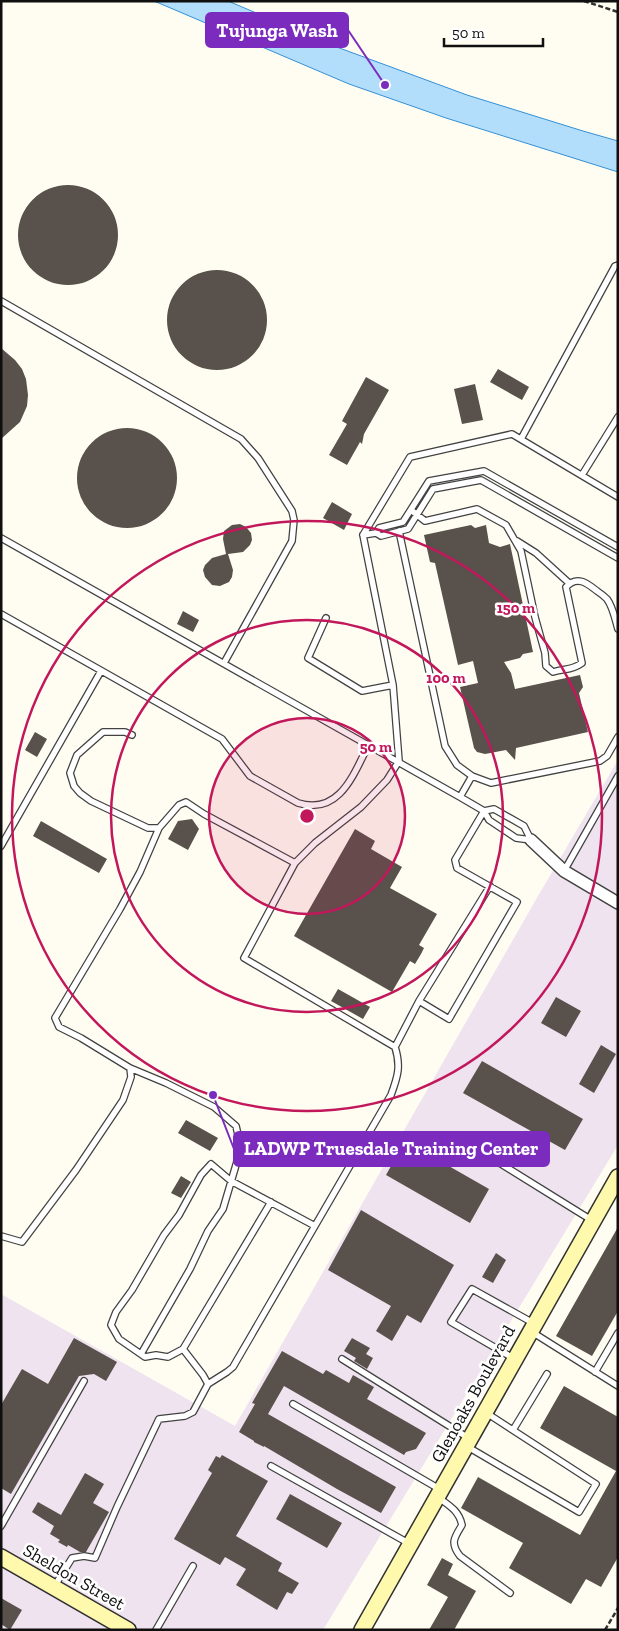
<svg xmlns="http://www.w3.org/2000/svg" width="619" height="1631" font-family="'Zilla Slab',serif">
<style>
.industrial{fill:#eee3ee}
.water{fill:#b2ddfb;stroke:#3390d7}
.building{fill:#59514b}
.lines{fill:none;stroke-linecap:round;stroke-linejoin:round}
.service-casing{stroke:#424242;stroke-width:8}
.minor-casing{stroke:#424242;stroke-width:14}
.secondary-casing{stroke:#313131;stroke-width:18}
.path{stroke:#313131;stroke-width:2.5;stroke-dasharray:5 2.5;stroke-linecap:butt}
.service{stroke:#fff;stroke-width:5.5}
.minor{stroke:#fff;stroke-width:11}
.secondary{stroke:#fff9ad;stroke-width:15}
.ring{fill:none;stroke:#c2185b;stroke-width:2.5}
.labels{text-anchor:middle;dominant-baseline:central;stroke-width:5;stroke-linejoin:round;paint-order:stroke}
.street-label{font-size:18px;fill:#0f0f0f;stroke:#fff}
.centre{fill:#c2185b;stroke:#fff;stroke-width:2.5}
.ring-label{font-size:15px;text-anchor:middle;font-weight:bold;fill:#c2185b;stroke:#fff;stroke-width:5;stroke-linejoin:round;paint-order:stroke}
.leader{fill:none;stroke:#7b2cbf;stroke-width:2}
.callout-dot{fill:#7b2cbf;stroke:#fff;stroke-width:2}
.callout{fill:#7b2cbf;stroke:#7b2cbf;stroke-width:2}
.callout-label{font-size:19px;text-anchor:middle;font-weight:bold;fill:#fff}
</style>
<rect width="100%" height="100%" fill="#fffdf2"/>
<path class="industrial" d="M618 760V1145L323 1630H1V1294L235 1426 538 896Z"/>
<path class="water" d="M154 1H228L334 46 467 95 583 131 618 141V172L446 118 349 84Z"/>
<path class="building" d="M18 235a50 50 0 1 1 100 0a50 50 0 1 1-100 0Z
M167 320a50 50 0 1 1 100 0a50 50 0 1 1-100 0Z
M1 348 15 360 22 369 26 379 28 395 27 406 20 422 1 439Z
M498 369 529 387 522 400 490 382Z
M366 377 389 390 364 434 362 444 360 442 347 465 329 455 347 424 342 421Z
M475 384 483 420 462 424 454 389Z
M77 478a50 50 0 1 1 100 0a50 50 0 1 1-100 0Z
M332 502 352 514 344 530 323 518Z
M240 524 246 527 251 533 252 540 250 545 243 552 228 554 233 570 232 577 229 582 220 586 212 585 205 577 203 570 205 565 212 558 226 554 223 539 224 531 232 525Z
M471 525 475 528 486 525 489 543 500 547 510 544 533 652 523 654 520 658 504 662 511 673 515 689 580 675 583 687 579 693 588 732 516 748 515 760 506 750 485 754 477 752 474 748 460 687 478 683 473 661 458 665 435 563 430 562 424 535Z
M183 611 199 620 193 632 177 624Z
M35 732 47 739 37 757 25 750Z
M192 819 199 829 188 850 168 839 178 821Z
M41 821 107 859 99 873 33 836Z
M355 829 375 841 371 849 402 867 390 888 437 914 419 945 424 948 421 954 415 964 410 961 392 992 294 936Z
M338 989 370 1007 363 1019 331 1001Z
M556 997 581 1011 566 1037 541 1023Z
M601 1045 616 1054 594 1093 579 1084Z
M482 1061 583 1119 565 1150 463 1093Z
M186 1120 218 1138 210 1151 178 1133Z
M405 1141 489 1189 470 1223 386 1175Z
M181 1176 191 1182 181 1198 171 1193Z
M361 1210 454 1265 421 1323 407 1315 392 1341 376 1331 391 1306 328 1270Z
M618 1227V1311L592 1356 556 1336Z
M496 1253 506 1260 493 1283 482 1277Z
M74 1338 117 1362 106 1381 94 1374 79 1376 11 1494 1 1488V1405L22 1369 48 1384Z
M352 1338 370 1348 366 1354 373 1358 367 1369 354 1361 356 1358 344 1351Z
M282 1351 323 1374 326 1370 349 1383 353 1375 374 1387 367 1399 426 1433 416 1449 406 1452 404 1455 284 1386 268 1414 396 1487 381 1513 337 1489 264 1446V1447L254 1442V1441L239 1432 255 1404 252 1403Z
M564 1386 618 1417V1557L601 1587 586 1579 571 1604 509 1568 523 1543 461 1508 478 1477 580 1535 616 1471 540 1428Z
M222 1455 268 1481 236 1536 282 1563 278 1571 299 1583 292 1594 287 1592 277 1610 236 1585 246 1569 225 1557 220 1565 174 1539 212 1473 208 1470 216 1456 220 1458Z
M85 1473 104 1484 93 1503 109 1512 86 1552H80L68 1545 67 1547 58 1542 60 1540 50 1534 54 1526 32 1512 38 1502 61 1515Z
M290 1494 342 1523 327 1548 276 1519Z
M442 1558 453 1564 448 1575 476 1591 454 1630H429L448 1597 427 1585Z
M1 1598 22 1610 10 1630 1 1624Z"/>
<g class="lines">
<g class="service-casing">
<path id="service" d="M1 301 241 439 258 458 292 511 294 520 292 541 224 663
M521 439 615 266 618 265
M582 475 618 417
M411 510 425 521 477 509 506 525 521 551 535 617 545 653 546 666 553 672C565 668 571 671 582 663L566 587C577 575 587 583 597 591 600 593 604 596 607 599 613 607 615 619 618 629
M399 531 445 746 457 765 472 776
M376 533 379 528 403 522 429 481 484 471 618 547
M363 535 410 457 512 434 618 497
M1 538 460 797 484 811 489 820 516 838 531 840
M517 541 536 553 569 583
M1 614 222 739 250 776 298 803C340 816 354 773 369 744
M326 618 308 658 362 691 393 685
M132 735 125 732H103L77 755 70 773 74 786 80 793 91 801 148 828H159L179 805 186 802 204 814 295 863
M460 797 472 776 491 783 600 761 607 756 618 737
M484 811 455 860 457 868 517 902 449 1019 419 1001 490 886
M484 811 494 809 524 826 531 840
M1 846 101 671
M564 871 618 776
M419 1001 395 1047 244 958 295 863 315 843 361 807 387 780 399 761 393 685 363 535 376 533 381 536 408 529 433 489 481 480 618 558
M130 1068 166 1083 214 1107 236 1126 241 1148 223 1209 208 1231 190 1269 141 1354
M461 1139 593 1221
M271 1202 183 1349 168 1357 156 1355 145 1357 119 1339 111 1325 116 1312 132 1290 164 1235 179 1215 201 1175 211 1164 231 1181 315 1226
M1 1236 22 1242 76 1170 123 1100 131 1077 130 1068 81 1038 59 1027 55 1018 120 909 140 872 159 828
M532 1332 618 1386
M183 1349 203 1375 208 1384
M513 1358 451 1322 472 1289 535 1324
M342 1359 470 1439
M595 1372 618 1333
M293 1404 441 1490
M513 1430 547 1374
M468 1447 579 1512 596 1484 485 1412
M271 1466 410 1544
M439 1498C450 1506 459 1511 462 1525 454 1538 450 1543 460 1556L510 1593
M1 1526 84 1381
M54 1587 72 1558 84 1556 95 1558 117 1507 159 1419 185 1416 193 1412 208 1384 227 1372 233 1367 391 1095C398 1076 401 1066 395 1047
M156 1630 193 1566"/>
</g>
<g class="minor-casing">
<path id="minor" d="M531 840 564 871 618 903"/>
</g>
<g class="secondary-casing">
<path id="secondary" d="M1 1557 128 1630
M362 1630 618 1177"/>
</g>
<path class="path" d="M584 1 618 12
M605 1630 618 1608"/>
<use href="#service" class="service"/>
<use href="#minor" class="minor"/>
<use href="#secondary" class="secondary"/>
</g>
<circle cx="307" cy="816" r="98" fill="#c2185b" fill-opacity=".12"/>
<g class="ring">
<circle cx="307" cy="816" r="98"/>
<circle cx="307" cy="816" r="196"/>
<circle cx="307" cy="816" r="295"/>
</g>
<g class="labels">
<g class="street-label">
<text transform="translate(473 1394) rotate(-61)">Glenoaks Boulevard</text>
<text transform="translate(74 1577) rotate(30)">Sheldon Street</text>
</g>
</g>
<circle cx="307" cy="816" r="8" class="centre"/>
<g class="ring-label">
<text x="516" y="613">150 m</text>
<text x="446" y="683">100 m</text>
<text x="376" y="752">50 m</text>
</g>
<path class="leader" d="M385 85L348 30M213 1095L234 1149"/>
<g class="callout-dot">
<circle cx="385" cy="85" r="5"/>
<circle cx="213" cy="1095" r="5"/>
</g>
<g class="callout">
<rect x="206" y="13" width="142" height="34" rx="5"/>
<rect x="234" y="1132" width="315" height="34" rx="5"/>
</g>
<g class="callout-label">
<text x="277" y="37">Tujunga Wash</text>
<text x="391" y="1155">LADWP Truesdale Training Center</text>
</g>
<rect width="619" height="1631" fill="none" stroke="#0f0f0f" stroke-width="5"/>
<path d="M444 38v8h99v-8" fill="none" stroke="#0f0f0f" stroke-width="2.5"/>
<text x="452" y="38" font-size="15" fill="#0f0f0f" stroke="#ffffff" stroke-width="4" paint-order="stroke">50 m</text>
</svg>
